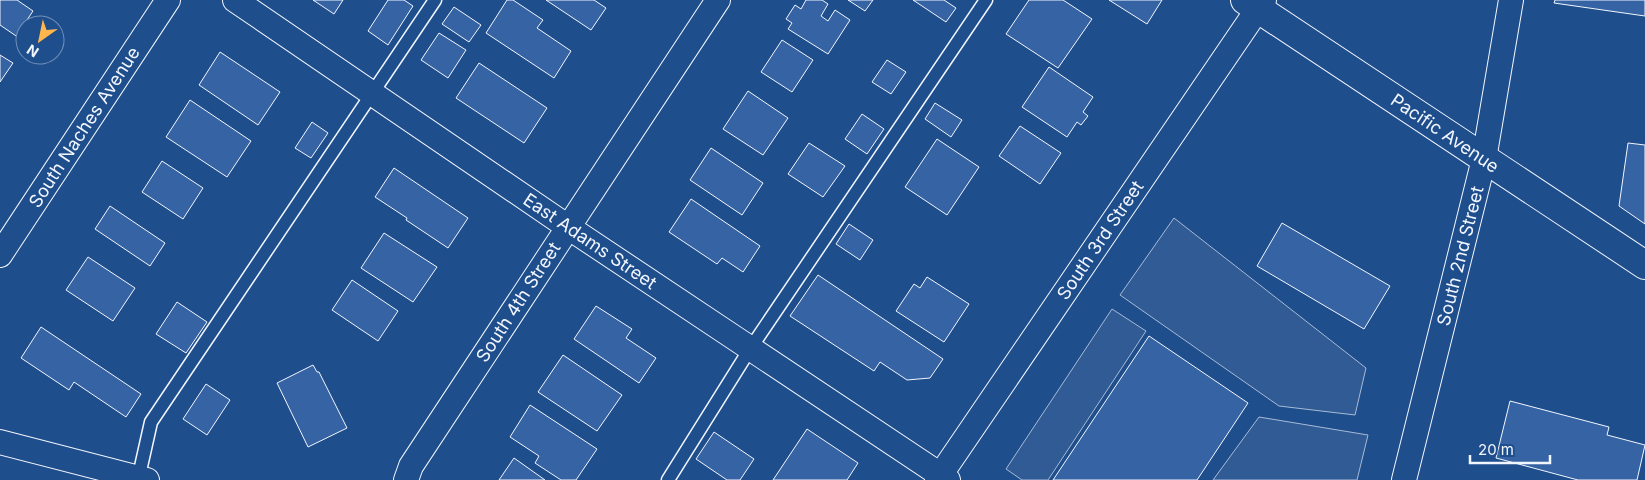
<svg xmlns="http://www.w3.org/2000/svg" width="1645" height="480" font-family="Inter,sans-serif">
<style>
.parking{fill:#305b95;stroke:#a8bbd7}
.building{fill:#3563a3;stroke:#f2f6ff}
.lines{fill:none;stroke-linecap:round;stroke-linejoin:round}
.lane-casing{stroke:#f2f6ff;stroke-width:15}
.street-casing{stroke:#f2f6ff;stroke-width:26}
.secondary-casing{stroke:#f2f6ff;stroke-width:30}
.lane{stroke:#1f4e8c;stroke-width:12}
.street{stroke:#1f4e8c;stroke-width:24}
.secondary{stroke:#1f4e8c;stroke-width:28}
.labels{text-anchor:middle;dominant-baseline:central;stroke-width:4;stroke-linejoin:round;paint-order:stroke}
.street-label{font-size:18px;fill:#f2f6ff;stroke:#1f4e8c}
</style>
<rect width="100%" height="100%" fill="#1f4e8c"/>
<path class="parking" d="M1174 218 1366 368 1355 415 1279 406 1120 295Z
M1112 309 1146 331 1048 480H1022L1006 469Z
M1259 417 1368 435 1357 480H1213Z"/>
<path class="building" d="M0 0H17L33 11 27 20 35 25H25V42L0 25Z
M313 0H343L334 14Z
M388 0H404L413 6 388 45 368 31Z
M507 0H513L543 20 537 28 571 51 554 78 486 33Z
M546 0H594L606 8 591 30Z
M806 0H822L828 4 821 16 828 21 835 10 850 20 828 54 788 29 792 23 786 19 795 5 801 9Z
M848 0H873L865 11Z
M913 0H944L956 8 946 22Z
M1029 0H1063L1092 19 1058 68 1006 34Z
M1109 0H1162L1147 24Z
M1555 0H1645V16L1554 3Z
M454 7 481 25 469 42 442 24Z
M439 33 466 50 448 78 421 60Z
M782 40 813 60 792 92 761 72Z
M220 52 280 92 258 125 199 85Z
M0 55 13 63 0 82Z
M887 60 906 72 891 94 872 82Z
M479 63 547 108 524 143 456 98Z
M1049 67 1093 97 1083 112 1088 116 1081 125 1077 122 1067 137 1022 107Z
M748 91 788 118 763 155 723 129Z
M190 100 251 141 227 177 166 137Z
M935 103 962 120 951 137 925 119Z
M862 114 884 129 867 154 845 139Z
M312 122 328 133 311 158 295 148Z
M1020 126 1061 153 1040 184 999 156Z
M937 139 979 167 947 215 905 187Z
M809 143 845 166 823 197 788 174Z
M1628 143 1645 145V224L1619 206Z
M711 148 763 183 742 215 690 180Z
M162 161 203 188 183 219 142 192Z
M394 168 468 218 448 248 406 220 407 218 375 197Z
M691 199 760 246 743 272 722 258 717 264 669 232Z
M110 206 165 243 150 266 95 229Z
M1282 223 1390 286 1364 329 1257 266Z
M849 224 873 240 860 260 836 244Z
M384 233 437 267 413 302 361 268Z
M88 257 135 288 113 321 66 290Z
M818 275 943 359 930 378 907 380 880 362 874 371 790 316Z
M927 277 969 304 944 342 896 311 914 284 920 288Z
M352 280 398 311 378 341 332 310Z
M177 302 207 322 186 353 156 334Z
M596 306 632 329 626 338 656 358 639 383 574 339Z
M41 327 141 394 126 417 74 382 69 390 21 358Z
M1149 336 1248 403 1197 480H1053Z
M563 355 622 395 597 431 538 392Z
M313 365 317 372H319L347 428 308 447 277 383Z
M206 384 230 400 207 435 183 419Z
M1510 401 1609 427 1607 435 1645 445 1637 480H1578L1496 458Z
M530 405 597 449 576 480H561L535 463 539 456 510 437Z
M807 429 858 463 847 480H773Z
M714 432 754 459 740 480H727L696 459Z
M514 458 545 480H499Z"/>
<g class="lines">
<g class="lane-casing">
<path id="lane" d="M138 480 151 422 435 0
M668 480 750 349 986 0"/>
</g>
<g class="street-casing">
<path id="street" d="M235 0 568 227 948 480
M0 255 168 0
M0 442 147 480
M406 480 411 466 718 0
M937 480 1264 0
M1404 480 1484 159 1511 0"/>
</g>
<g class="secondary-casing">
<path id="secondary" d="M1245 0 1645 265"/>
</g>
<use href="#lane" class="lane"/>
<use href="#street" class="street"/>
<use href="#secondary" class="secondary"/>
</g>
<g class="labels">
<g class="street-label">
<text transform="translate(84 127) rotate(-57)">South Naches Avenue</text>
<text transform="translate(1445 133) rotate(34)">Pacific Avenue</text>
<text transform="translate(1100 240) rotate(-56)">South 3rd Street</text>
<text transform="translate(590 241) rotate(34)">East Adams Street</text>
<text transform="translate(1460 256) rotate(-76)">South 2nd Street</text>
<text transform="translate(518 302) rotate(-57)">South 4th Street</text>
</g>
</g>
<g transform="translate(40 40) rotate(213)"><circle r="24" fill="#1f4e8c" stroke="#7391ba"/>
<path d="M0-4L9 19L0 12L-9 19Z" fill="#ffb74d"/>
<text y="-8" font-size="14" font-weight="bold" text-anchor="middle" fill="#f2f6ff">N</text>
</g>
<path d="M1470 455v8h80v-8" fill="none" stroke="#f2f6ff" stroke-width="2.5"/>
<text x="1478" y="455" font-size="15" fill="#f2f6ff" stroke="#1f4e8c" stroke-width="4" paint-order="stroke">20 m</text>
</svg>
